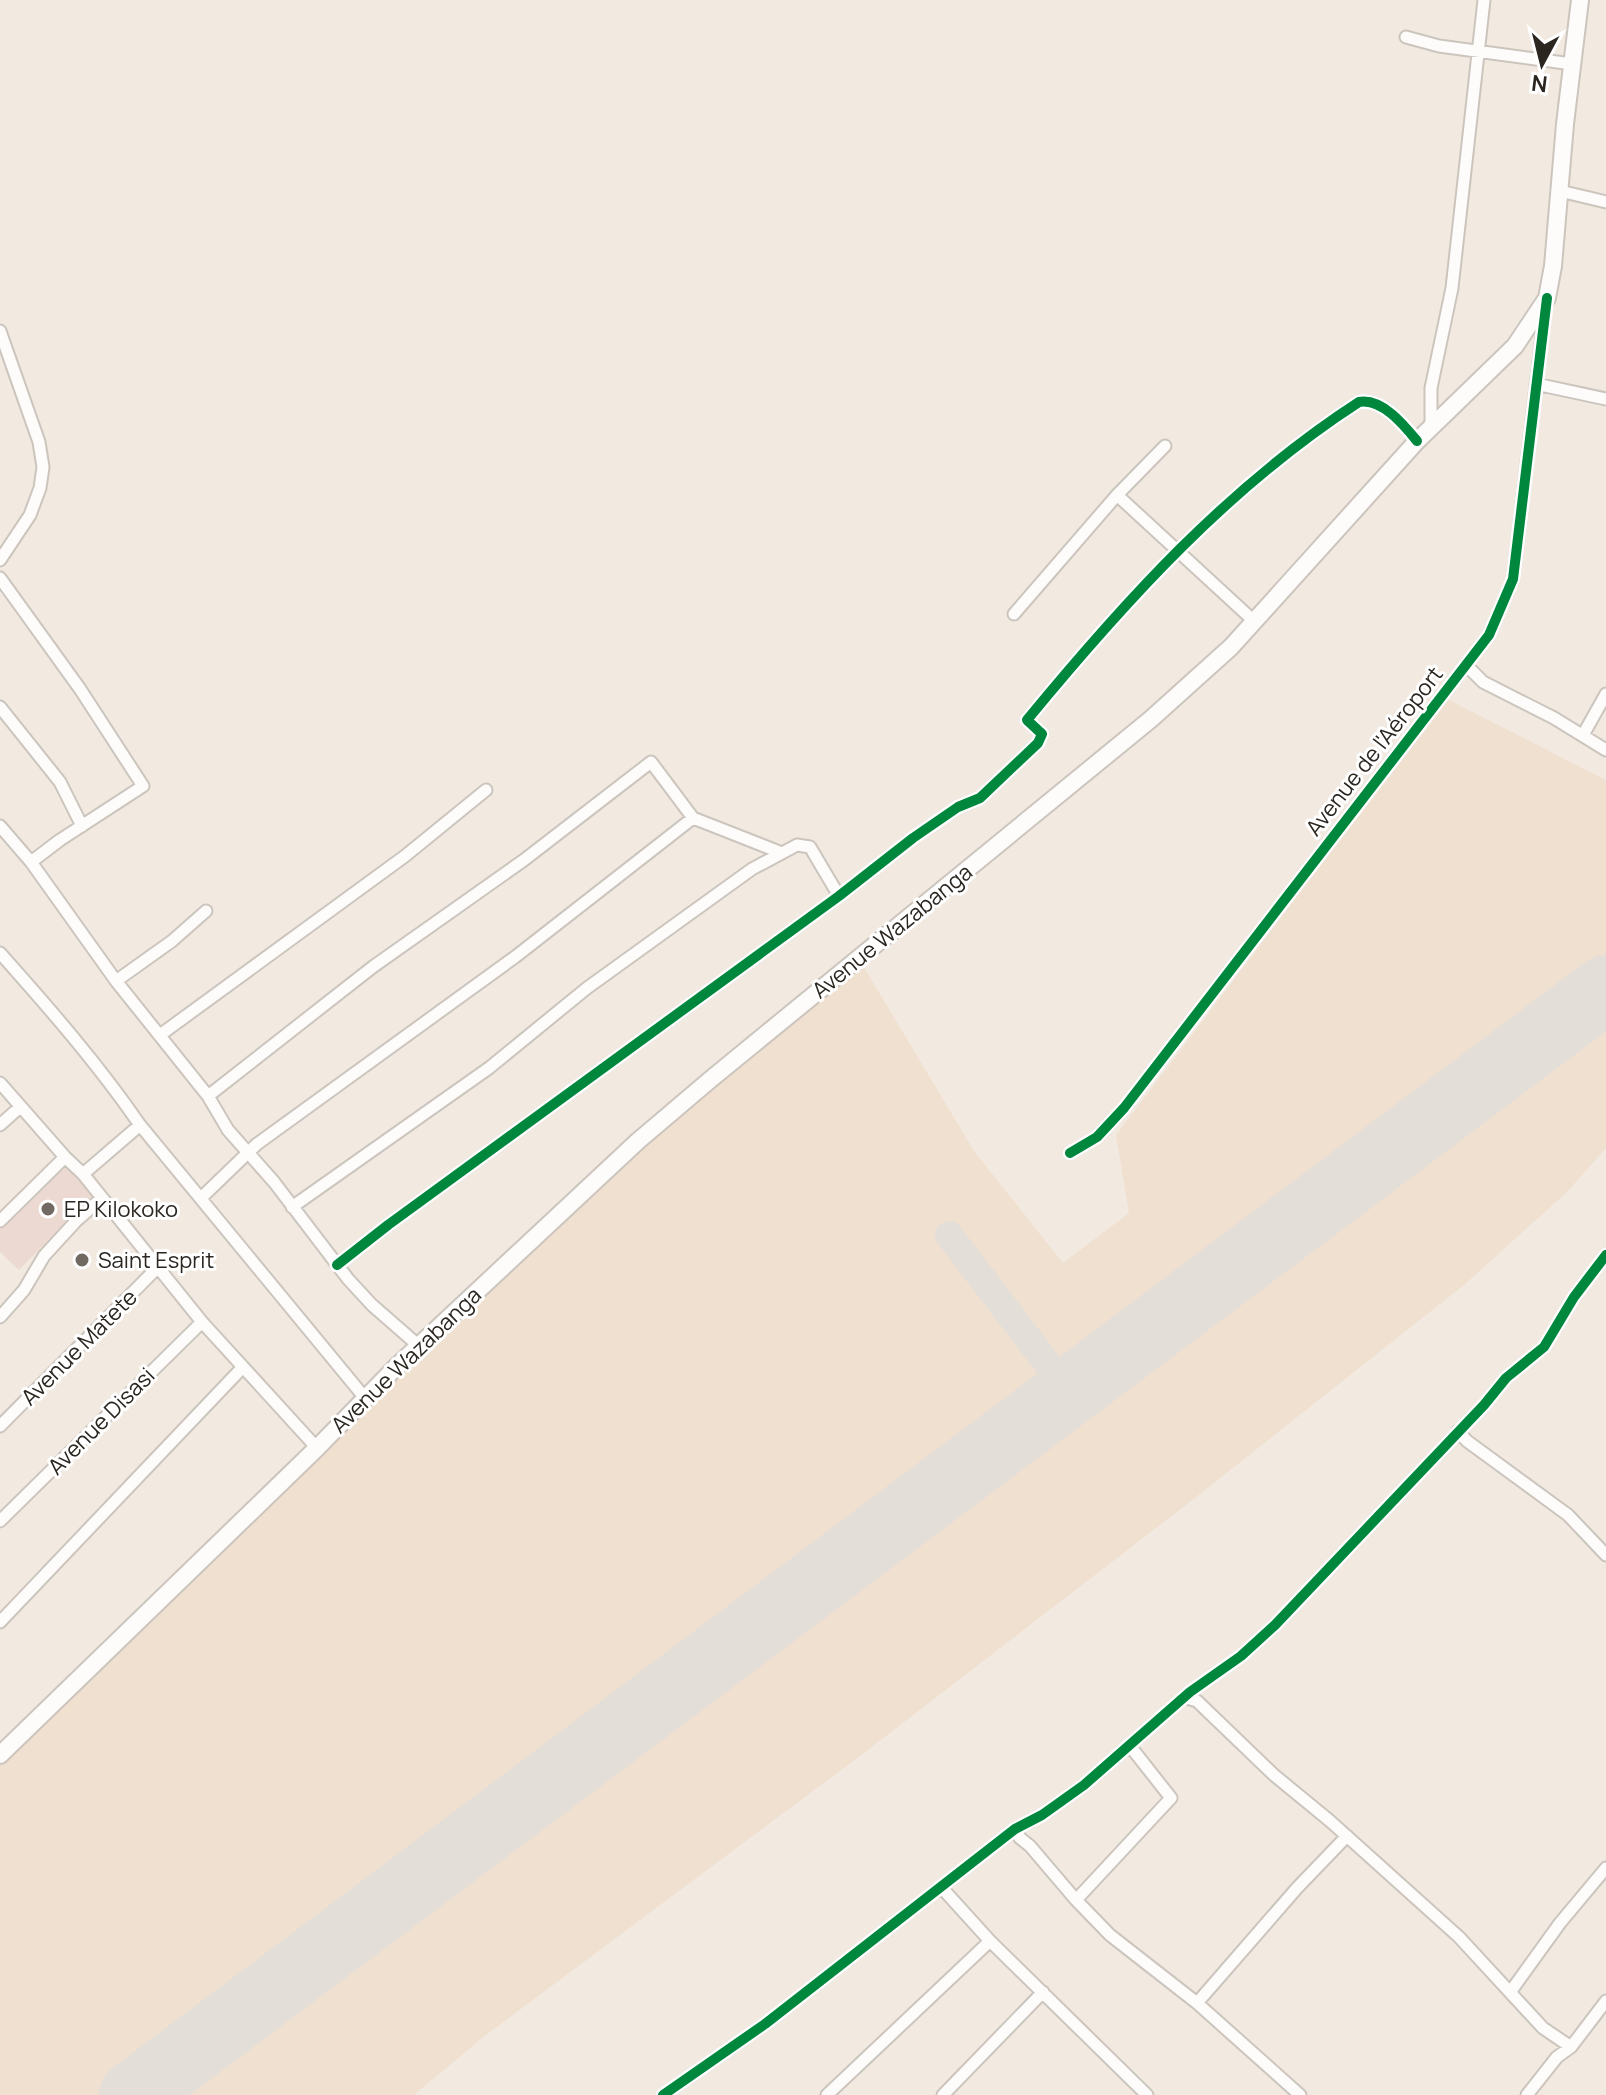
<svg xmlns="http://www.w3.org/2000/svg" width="1606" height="2095" font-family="Manrope,sans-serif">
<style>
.built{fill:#f0e0d0}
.education{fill:#ecdad2}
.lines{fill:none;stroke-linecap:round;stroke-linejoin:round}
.taxiway{stroke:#e4ded8;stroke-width:28}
.runway{stroke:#e4ded8;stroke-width:68}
.minor-casing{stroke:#ccc5be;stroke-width:15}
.secondary-casing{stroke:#ccc5be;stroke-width:20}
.minor{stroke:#fdfcfa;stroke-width:11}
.secondary{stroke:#fdfcfa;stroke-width:16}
.cycleway-casing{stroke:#fff;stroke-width:15}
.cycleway{stroke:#00873e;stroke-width:10}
.poi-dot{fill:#716a63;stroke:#fff;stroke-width:3}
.labels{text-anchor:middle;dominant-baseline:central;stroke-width:6;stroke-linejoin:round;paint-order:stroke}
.street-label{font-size:22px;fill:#2c2620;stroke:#fff}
.poi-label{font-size:22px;fill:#2c2620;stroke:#fff;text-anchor:start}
</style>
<rect width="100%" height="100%" fill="#f2e9e0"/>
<path class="built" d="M1447 699 1606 780V1148L1567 1192 1464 1285 1195 1498 860 1756 482 2038 414 2095H0V1763L504 1273 652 1132 862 964 974 1151 1063 1263 1129 1213 1116 1135Z"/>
<path class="education" d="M62 1161 95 1193 19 1270 0 1252V1224Z"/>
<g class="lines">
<path class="taxiway" d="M949 1235 1069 1392"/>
<path class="runway" d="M133 2095 1606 989"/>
<g class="minor-casing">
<path id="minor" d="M1406 37 1439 46 1572 64
M1560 191 1606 202
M0 331 39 442 43 467 40 488 30 515 0 560
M1536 384 1606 399
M1431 427V388L1452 288 1484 0
M1117 495 1255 622
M0 578 80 689 143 786 60 840 31 862
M1014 614 1117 495 1165 446
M1466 665 1483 682 1554 718 1606 750
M0 707 60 782 82 826
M1583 735 1606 694
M0 826 31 862 116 981 208 1096 228 1130 274 1182 348 1279 372 1305 419 1346
M0 953C49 1008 98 1064 140 1125L365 1398
M116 981 172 941 206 911
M160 1035 405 856 486 790
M0 1083 65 1157 83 1174 202 1322 317 1448
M208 1096 374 966 524 860 651 762 693 818 782 853
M0 1125 20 1107
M1070 1153 1097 1137 1124 1108 1489 635 1513 579 1546 303
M83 1174 140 1125
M201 1198 257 1144 515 957 693 818
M292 1207 489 1068 587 988 752 869 797 845 810 847 839 896
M0 1221 65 1157
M337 1265 388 1225 839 896 913 838 958 807 980 798 1038 743 1042 734 1027 720C1125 601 1229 486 1359 402 1382 398 1404 425 1417 441
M0 1317 24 1290 44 1256 77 1220 102 1198
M0 1426 158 1267
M1458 1431 1467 1441 1568 1515 1606 1555
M0 1521 202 1322
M0 1622 242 1368
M1184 1697 1197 1701 1274 1775 1330 1821 1459 1937 1543 2028 1571 2047
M1015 1829 1020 1838 1030 1846 1076 1900 1110 1935 1197 2003 1300 2095
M942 1888 990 1941 1147 2095
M1076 1900 1171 1798 1130 1746
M1511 1991 1560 1923 1606 1868
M1197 2003 1297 1888 1347 1836
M663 2095 765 2024 1015 1829 1042 1815 1084 1785 1190 1692 1241 1656 1275 1625 1484 1405 1506 1378 1544 1347 1574 1297 1606 1255
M827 2095 990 1941
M943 2095 1043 1992
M1527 2095 1557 2057 1571 2047 1606 2001"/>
</g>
<g class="secondary-casing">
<path id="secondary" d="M0 1755 317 1448 396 1367 638 1141 711 1079 1151 719 1231 647 1417 441 1515 346 1547 298 1553 266 1565 124 1580 0"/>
</g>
<use href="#minor" class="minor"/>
<use href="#secondary" class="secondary"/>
<g class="cycleway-casing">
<path id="cycleway" d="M1070 1153 1097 1137 1124 1108 1489 635 1513 579 1547 298
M337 1265 388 1225 839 896 913 838 958 807 980 798 1038 743 1042 734 1027 720C1125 601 1229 486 1359 402 1382 398 1404 425 1417 441
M663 2095 765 2024 1015 1829 1042 1815 1084 1785 1190 1692 1241 1656 1275 1625 1484 1405 1506 1378 1544 1347 1574 1297 1606 1255"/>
</g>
<use href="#cycleway" class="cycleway"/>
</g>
<g class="poi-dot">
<circle cx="48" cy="1209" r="8"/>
<circle cx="82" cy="1260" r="8"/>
</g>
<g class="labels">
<g class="street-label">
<text transform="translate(1374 751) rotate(-52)">Avenue de l'Aéroport</text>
<text transform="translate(892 931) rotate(-39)">Avenue Wazabanga</text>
<text transform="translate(79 1347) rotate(-45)">Avenue Matete</text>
<text transform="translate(406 1360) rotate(-44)">Avenue Wazabanga</text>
<text transform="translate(101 1421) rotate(-45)">Avenue Disasi</text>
</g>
<g class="poi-label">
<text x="64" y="1209">EP Kilokoko</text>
<text x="98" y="1260">Saint Esprit</text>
</g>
</g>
<g transform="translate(1542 64) rotate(187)" stroke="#ffffff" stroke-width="6" paint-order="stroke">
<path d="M0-6L14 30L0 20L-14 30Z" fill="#2c2620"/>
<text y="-12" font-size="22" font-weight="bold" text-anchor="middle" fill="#2c2620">N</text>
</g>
</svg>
